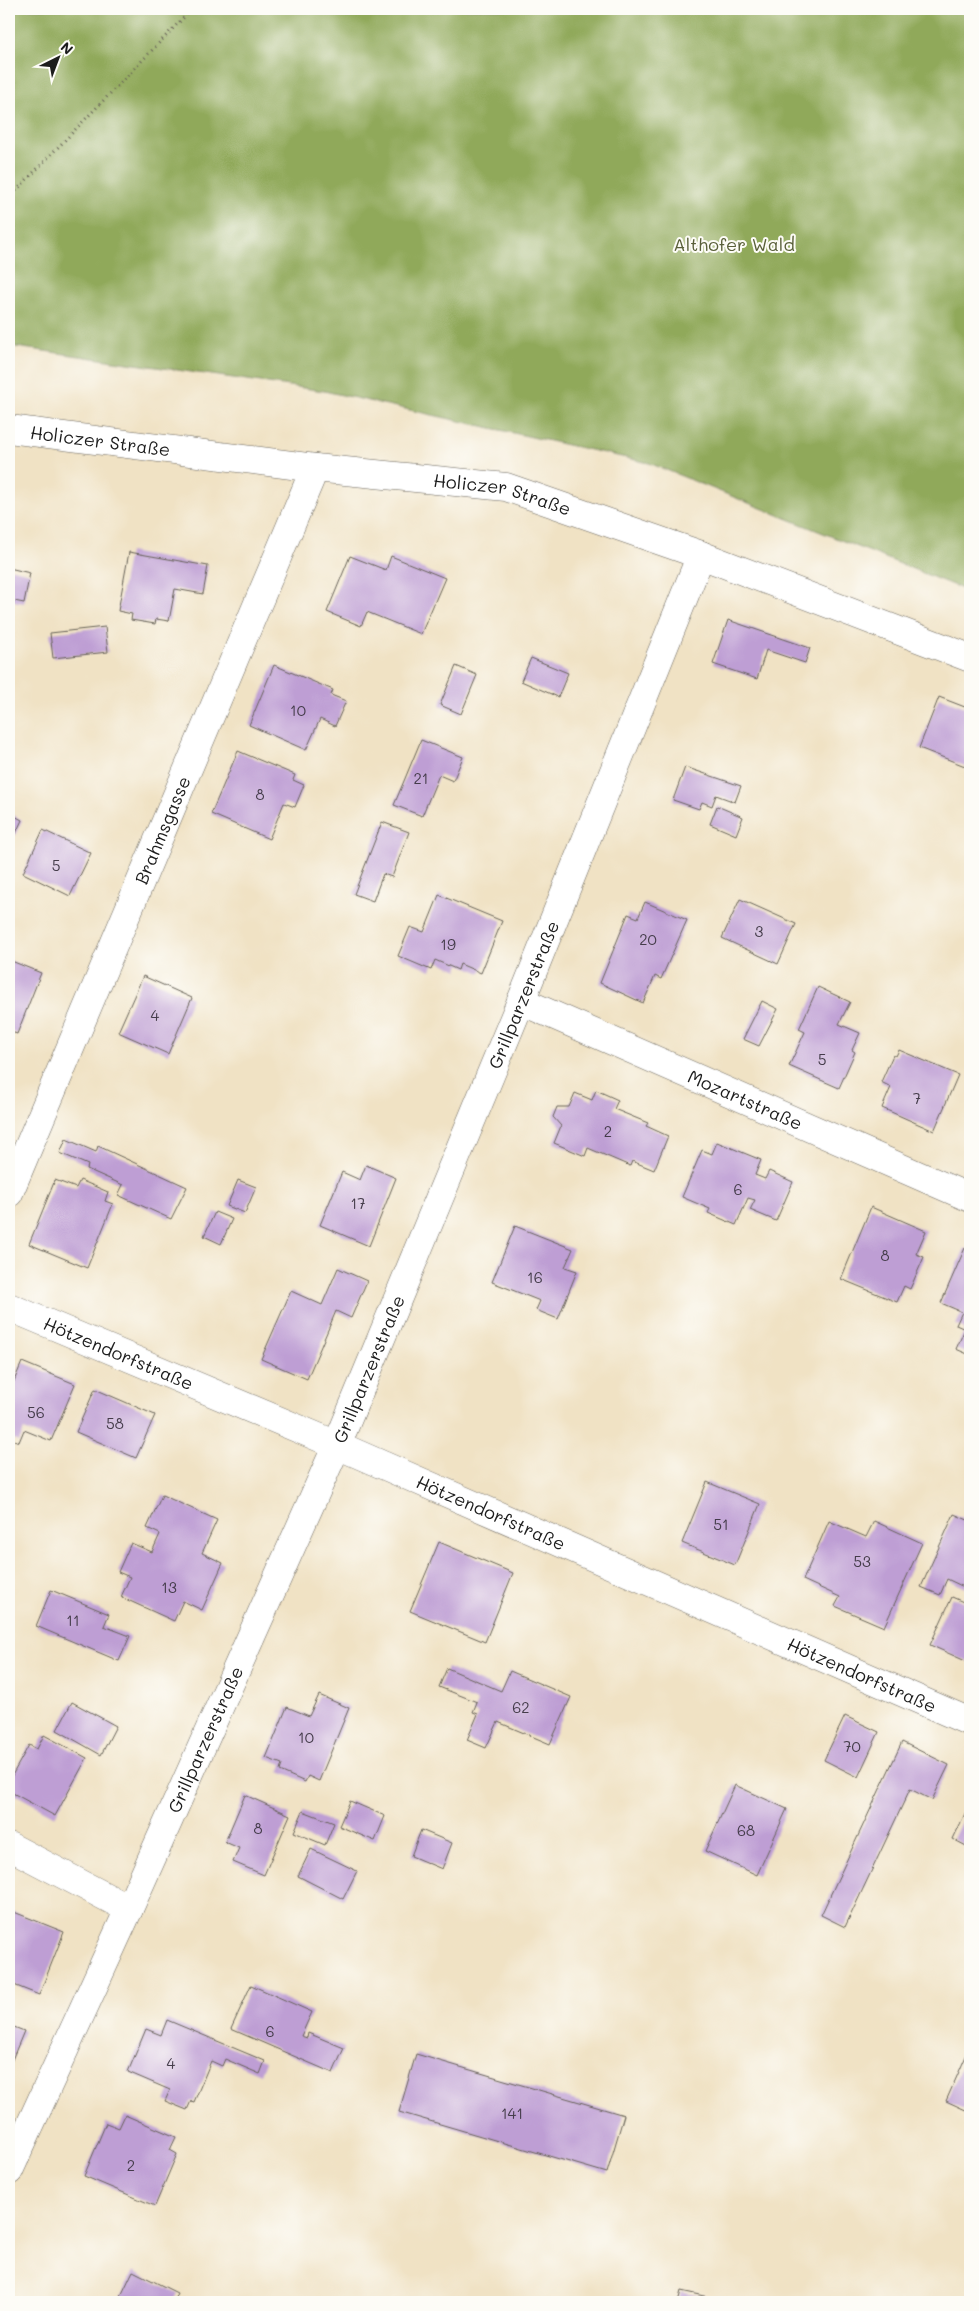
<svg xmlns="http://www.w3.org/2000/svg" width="979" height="2311" font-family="Mali,sans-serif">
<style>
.forest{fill:#90a95a;stroke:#56623b}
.building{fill:#be9ed4}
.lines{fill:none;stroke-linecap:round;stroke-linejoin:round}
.minor-casing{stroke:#666157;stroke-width:29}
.path{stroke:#666157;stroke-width:3;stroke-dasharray:1 4;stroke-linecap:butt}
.minor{stroke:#fff;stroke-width:28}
.labels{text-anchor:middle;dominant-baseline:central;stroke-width:4;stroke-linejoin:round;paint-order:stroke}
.number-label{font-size:15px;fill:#443c4a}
.park-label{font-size:18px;fill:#595f39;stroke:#fdfcf7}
.street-label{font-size:18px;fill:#1c1c1c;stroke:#fdfcf7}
</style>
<rect width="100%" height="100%" fill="#fdfcf7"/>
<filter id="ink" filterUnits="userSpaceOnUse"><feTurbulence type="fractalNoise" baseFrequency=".02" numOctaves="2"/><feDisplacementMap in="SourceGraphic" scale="10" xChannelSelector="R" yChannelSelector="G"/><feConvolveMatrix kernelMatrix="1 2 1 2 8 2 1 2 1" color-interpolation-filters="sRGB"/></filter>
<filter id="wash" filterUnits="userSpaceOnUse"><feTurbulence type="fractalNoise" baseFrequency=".0096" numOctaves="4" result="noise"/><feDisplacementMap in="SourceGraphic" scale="20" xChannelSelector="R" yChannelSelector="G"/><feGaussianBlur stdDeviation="1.12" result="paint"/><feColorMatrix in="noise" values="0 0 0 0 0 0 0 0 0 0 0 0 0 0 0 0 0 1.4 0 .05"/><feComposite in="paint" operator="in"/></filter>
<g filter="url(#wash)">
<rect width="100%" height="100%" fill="#f0e2c4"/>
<path class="forest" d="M9 9H970V592L649 463 324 391 9 346Z"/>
<g id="blocks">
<path class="building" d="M129 552 208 566 203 594 175 589 169 621 156 619 155 624 131 620 132 614 118 611Z
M350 556 386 570 391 556 445 578 421 634 367 612 361 626 327 612Z
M9 568 30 573 24 603 9 600Z
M728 620 810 648 805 663 766 650 757 679 713 664Z
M105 627 108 652 53 658 50 633Z
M531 658 568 673 558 697 521 681Z
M274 665 333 690 331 695 346 701 335 726 320 719 306 750 249 725Z
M456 666 477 675 461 714 440 705Z
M939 697 970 709V768L919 748Z
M421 740 463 757 453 781 439 775 422 816 394 805Z
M238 751 295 775 293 780 304 785 295 807 284 803 269 839 211 814Z
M685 767 741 786 735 802 716 795 712 806 702 802 699 809 673 800Z
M717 806 743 817 736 835 710 824Z
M9 813 22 820 9 848Z
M382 822 409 832 392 877 383 874 373 901 354 894Z
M43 830 91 853 70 896 23 873Z
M439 895 502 921 481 973 460 964 458 970 435 960 431 970 398 956 410 927 424 932Z
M740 899 796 924 778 964 722 938Z
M645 902 687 920 661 979 655 976 643 1003 600 983 628 914 638 918Z
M9 960 41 973 17 1034 9 1031Z
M143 976 192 998 168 1054 118 1032Z
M818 987 850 1002 839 1024 860 1033 852 1050 855 1052 839 1088 789 1066 805 1032 799 1029Z
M762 1001 778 1009 759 1046 743 1039Z
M899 1050 958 1075 934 1131 882 1108 891 1087 881 1082 893 1055 896 1056Z
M596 1090 618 1100 614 1109 648 1123 646 1126 668 1136 654 1170 632 1161 630 1166 588 1148 585 1156 554 1143 561 1126 553 1117 557 1107H569L575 1093 592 1100Z
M66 1139 96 1152 98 1146 187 1187 171 1219 118 1195 123 1185 87 1169 88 1165 60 1153Z
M717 1142 761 1160 755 1175 765 1179 769 1171 793 1182 776 1221 750 1210 755 1200 748 1198 736 1225 708 1213 710 1209 682 1197 702 1150 712 1154Z
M366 1165 396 1178 369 1246 320 1225 342 1172 360 1180Z
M55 1180 76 1188 80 1180 108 1192 105 1201 113 1204 87 1268 29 1244Z
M238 1180 256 1187 245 1213 227 1206Z
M871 1207 926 1231 916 1254 924 1257 910 1289 904 1286 897 1302 841 1279Z
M215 1212 232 1219 221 1244 204 1236Z
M515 1226 573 1249 565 1267 577 1271 558 1319 536 1310 540 1301 492 1282Z
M965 1248 970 1251V1355L956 1349 965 1329 956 1325 962 1312 941 1303Z
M338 1268 367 1281 351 1318 336 1311 307 1379 261 1359 291 1291 322 1305Z
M22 1362 75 1384 51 1441 24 1430 19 1442 9 1438V1393Z
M95 1389 155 1415 136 1458 76 1432Z
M707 1482 760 1504 735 1565 682 1543Z
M162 1495 217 1520 202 1553 223 1563 202 1610 183 1601 174 1621 121 1597 130 1577 118 1572 131 1543 152 1552 160 1534 147 1528Z
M954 1514 970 1521V1578L966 1588 947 1579 940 1595 921 1587Z
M829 1521 866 1537 874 1521 922 1543 884 1627 835 1606 840 1597 803 1580Z
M439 1542 513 1573 485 1642 410 1611Z
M51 1590 109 1614 104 1626 130 1636 119 1661 36 1626Z
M952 1597 970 1605V1663L930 1645Z
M447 1668 501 1691 510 1671 571 1697 550 1744 498 1722 486 1748 467 1740 478 1714 473 1712 477 1702 439 1687Z
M319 1695 349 1708 319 1781 308 1776 305 1782 280 1771 282 1764 266 1758 287 1707 309 1716Z
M72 1702 116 1726 101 1755 57 1730Z
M845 1716 879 1732 858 1777 824 1760Z
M44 1735 87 1758 55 1816 9 1791V1781L29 1745 37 1749Z
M902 1742 949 1765 932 1800 910 1789 845 1927 821 1915Z
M735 1785 787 1809 757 1875 705 1851Z
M245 1795 290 1815 264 1875 233 1862 239 1848 225 1842Z
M350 1801 385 1816 375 1841 339 1826Z
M970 1803V1848L953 1839Z
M303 1811 334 1823 325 1845 294 1832Z
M421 1830 452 1843 442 1869 411 1856Z
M311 1849 357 1871 343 1899 298 1876Z
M9 1910 64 1932 39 1995 9 1983Z
M251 1985 312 2012 301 2036 307 2038 308 2033 344 2048 333 2073 231 2029Z
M167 2020 265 2061 260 2074 225 2059 222 2066 211 2061 194 2102 191 2101 187 2110 165 2101 170 2090 128 2072 146 2029 161 2035Z
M9 2025 24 2031 9 2067Z
M970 2047V2112L946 2101Z
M416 2054 624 2115 607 2173 399 2112Z
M125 2115 176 2137 170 2150 177 2154 155 2206 84 2176 106 2123 119 2128Z
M133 2271 177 2293 173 2302H118Z
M681 2291 727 2301V2302H678Z"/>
</g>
</g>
<g filter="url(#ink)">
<use href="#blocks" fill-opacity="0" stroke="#666157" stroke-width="1"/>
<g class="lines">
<g class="minor-casing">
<g id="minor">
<path id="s1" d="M9 429 315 468 506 487 701 555 970 658"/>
<path id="s2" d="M521 1001 970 1198"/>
<path id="s3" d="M9 1193 315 468"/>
<path id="s4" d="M9 1307 337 1445 970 1722"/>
<path d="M9 1846 129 1909"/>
<path id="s5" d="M9 2171 129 1909 337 1445 521 1001 701 555"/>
</g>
</g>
<path class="path" d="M9 198 192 9"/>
<use href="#minor" class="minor"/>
</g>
</g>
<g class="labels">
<g class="number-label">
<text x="298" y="710">10</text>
<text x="421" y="778">21</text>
<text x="260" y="794">8</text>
<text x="56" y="865">5</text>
<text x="759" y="931">3</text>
<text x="648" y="939">20</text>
<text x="448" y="944">19</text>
<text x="155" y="1015">4</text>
<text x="822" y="1059">5</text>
<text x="917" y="1098">7</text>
<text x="608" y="1131">2</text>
<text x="738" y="1189">6</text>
<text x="358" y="1203">17</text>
<text x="885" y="1255">8</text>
<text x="535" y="1277">16</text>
<text x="36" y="1412">56</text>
<text x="115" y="1423">58</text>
<text x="721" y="1524">51</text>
<text x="862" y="1561">53</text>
<text x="169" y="1587">13</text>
<text x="73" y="1620">11</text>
<text x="521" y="1707">62</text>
<text x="306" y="1737">10</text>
<text x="852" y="1746">70</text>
<text x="258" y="1828">8</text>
<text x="746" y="1830">68</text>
<text x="270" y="2031">6</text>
<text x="171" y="2063">4</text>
<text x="512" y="2113">141</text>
<text x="131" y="2165">2</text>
</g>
<g class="park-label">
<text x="734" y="244">Althofer Wald</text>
</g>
<g class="street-label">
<text stroke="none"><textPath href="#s1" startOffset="92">Holiczer Straße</textPath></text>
<text stroke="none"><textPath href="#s1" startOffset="498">Holiczer Straße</textPath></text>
<text stroke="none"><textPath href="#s3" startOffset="394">Brahmsgasse</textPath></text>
<text stroke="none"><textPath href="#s5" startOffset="1284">Grillparzerstraße</textPath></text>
<text stroke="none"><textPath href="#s2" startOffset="245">Mozartstraße</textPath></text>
<text stroke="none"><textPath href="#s4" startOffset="119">Hötzendorfstraße</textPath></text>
<text stroke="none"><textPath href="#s5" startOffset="879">Grillparzerstraße</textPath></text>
<text stroke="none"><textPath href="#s4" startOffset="524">Hötzendorfstraße</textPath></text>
<text stroke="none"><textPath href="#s4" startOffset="929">Hötzendorfstraße</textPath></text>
<text stroke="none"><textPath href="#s5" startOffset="474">Grillparzerstraße</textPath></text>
</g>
</g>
<rect width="979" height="2311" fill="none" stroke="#fdfcf7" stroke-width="30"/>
<g transform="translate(58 58) rotate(42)" stroke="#fdfcf7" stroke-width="4" paint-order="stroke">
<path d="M0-4L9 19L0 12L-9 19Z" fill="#1c1c1c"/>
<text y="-8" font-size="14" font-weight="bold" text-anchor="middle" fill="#1c1c1c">N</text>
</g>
</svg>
